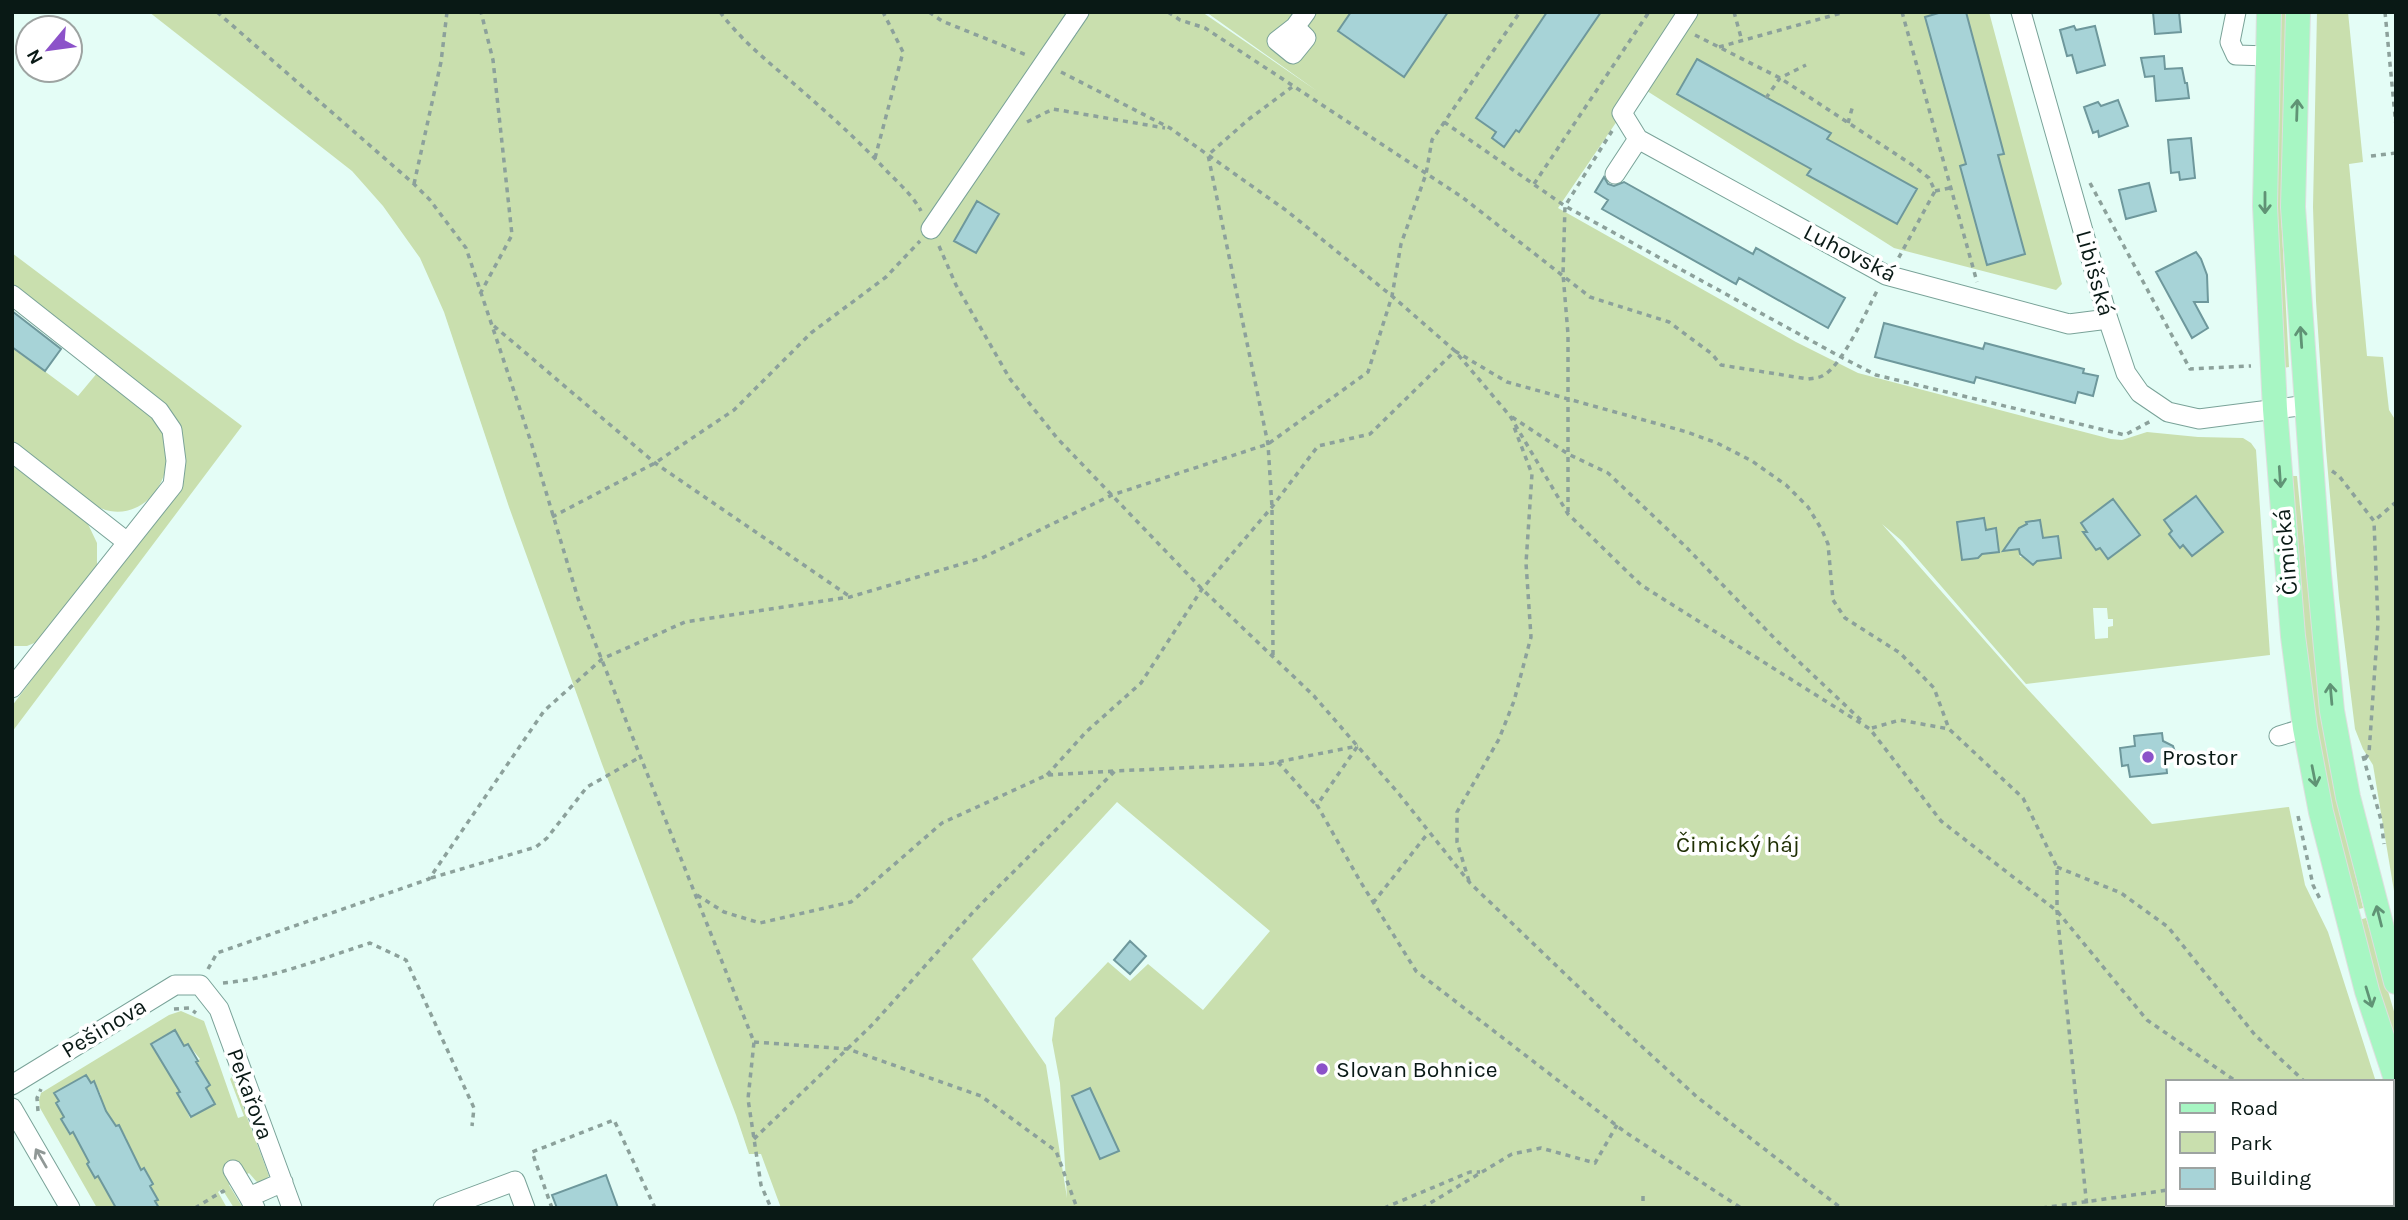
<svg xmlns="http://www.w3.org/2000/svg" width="2408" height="1220" font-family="Karla,sans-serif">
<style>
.green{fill:#c9dfae;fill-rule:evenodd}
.building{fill:#a7d3d7;stroke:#6e989c;stroke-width:2}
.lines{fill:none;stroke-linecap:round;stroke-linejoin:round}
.minor-casing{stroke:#79a298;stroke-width:21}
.major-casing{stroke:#dddfde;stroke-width:26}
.path{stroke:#8ca19b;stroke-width:3.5;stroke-dasharray:5 5;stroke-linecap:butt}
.minor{stroke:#fff;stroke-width:19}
.major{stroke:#a7f6c3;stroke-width:24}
.oneway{stroke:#609375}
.oneway2{stroke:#909896}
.poi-dot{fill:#8c52c9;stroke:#fff;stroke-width:2.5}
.labels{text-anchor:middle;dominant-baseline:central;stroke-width:7;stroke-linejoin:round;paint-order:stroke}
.street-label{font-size:23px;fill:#091915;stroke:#fff}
.poi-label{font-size:23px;fill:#091915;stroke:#fff;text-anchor:start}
.park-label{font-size:23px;fill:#203005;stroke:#fff}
</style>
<rect width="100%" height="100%" fill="#e4fdf6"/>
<path class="green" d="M149 12H1068L1060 27 1076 35 1089 12H1202L1317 91 1206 12H1351L1338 32 1403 77 1448 12H1547L1482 107 1496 132 1492 138 1504 147 1516 130 1519 132 1601 12H1691L1558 208 1796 342 1858 373 2111 439 2122 440 2147 432 2198 437 2243 438 2251 443 2256 450 2270 655 2026 684 1902 541 1882 524 2023 684 2152 824 2289 807 2305 885 2328 932 2376 1082H2168V1204H2392V1189H2396V1208H781L761 1154H749L736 1115 602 764 509 507 444 312 420 258 383 206 352 171ZM977 201 999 214 954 241V240ZM2195 497 2223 532 2192 556 2183 545 2179 547 2169 534 2172 531 2164 520ZM2113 499 2139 535 2108 559 2100 548 2096 550 2081 522ZM1984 518 1986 530 1996 529 1978 558 1966 560 1962 557 1959 522ZM2040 520 2043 538 2058 536 2060 558 2037 561 2033 564 2029 562 2028 557H2020L2017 533 2019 528 2027 526V522ZM2093 608H2107L2108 619H2113V626L2108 627V638L2095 639ZM1117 802 1270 931 1203 1010 1148 964 1130 981 1108 962 1055 1018 1052 1040 1060 1083 1067 1198 1046 1065 972 959Z
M1699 12H1942L1925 17 1966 164 1960 167 1987 265 2025 254 1998 155 2004 153 1966 12H1989L2062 284 2056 290 1894 248 1647 91ZM1697 59 1830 133 1827 139 1916 189 1897 224 1807 175 1811 169 1678 94Z
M2278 12H2286L2281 212 2289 367 2282 368 2273 215Z
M2317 12H2348L2363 162 2349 164 2367 356 2383 357 2389 410 2396 421V903L2373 765 2363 749 2355 729 2339 598 2326 450 2316 301 2313 207Z
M12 253 242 426 12 732V706L165 502 179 435 12 289Z
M12 347 78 396 98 372C120 389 153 407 164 434 178 469 151 518 110 511 86 507 34 462 12 445Z
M12 465H15L87 522 97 543V565L92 577 39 641 27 646H12Z
M2290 476H2297L2318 691 2341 815 2363 908 2355 910C2340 846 2324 782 2314 716 2301 637 2296 556 2290 476Z
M2366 918 2396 1018V1048L2359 920Z
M181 1011 204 1021 238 1118 244 1116 230 1079 232 1077 269 1176 262 1183 257 1182 249 1173 229 1185 243 1208H234L222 1189 218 1192 227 1208H159L155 1201 158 1199 150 1186 152 1182 145 1168 141 1170 125 1141 127 1139 119 1125 116 1126 99 1099 101 1095 94 1081 91 1083 85 1075 54 1093 59 1101 56 1103 64 1117 61 1120 69 1134 73 1132 77 1140 81 1138 90 1162 87 1164 95 1177 98 1176 115 1205 113 1208H97L40 1108 39 1100 41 1093 169 1015ZM175 1030 183 1047 188 1044 200 1059 195 1062 210 1085 205 1088 215 1104 190 1118 178 1093 180 1092 167 1067H165L150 1044Z"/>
<path class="building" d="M1351 12H1448L1404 77 1338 31Z
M1547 12H1601L1519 132 1516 130 1504 147 1492 138 1496 132 1476 118Z
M1942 12H1966L2004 154 1998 155 2025 254 1987 265 1960 166 1966 164 1925 17Z
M2153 12H2179L2181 32 2155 34Z
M2074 26 2076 30 2095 26 2105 65 2077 73 2072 55 2067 56 2060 30Z
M2164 56 2165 69 2182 68 2185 83H2187L2189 98 2156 101 2154 76 2145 77 2141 58Z
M1697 59 1831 133 1827 139 1917 189 1897 224 1807 175 1811 169 1677 94Z
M2118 100 2128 126 2099 137 2098 131 2093 133 2084 107 2098 102 2101 106Z
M2191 138 2195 178 2180 180 2179 172 2171 173 2168 140Z
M1604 177 1608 184 1614 186 1624 182 1753 254 1756 248 1845 298 1828 328 1739 278 1736 284 1602 209 1608 200 1595 192Z
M2149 183 2156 211 2126 219 2119 190Z
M977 201 999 214 976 253 954 241Z
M2196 252 2201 259 2207 275 2208 302H2194L2208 328 2192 338 2156 272Z
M12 311 61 349 45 371 12 347Z
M1884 323 1983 349 1985 343 2084 369 2083 373 2098 376 2093 396 2078 392 2075 403 1976 377 1974 383 1875 357Z
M2196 496 2223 532 2192 556 2183 545 2180 548 2169 534 2172 531 2164 520Z
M2113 499 2140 535 2108 559 2100 548 2096 550 2083 532H2087L2081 523Z
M1984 518 1986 530 1996 528 1999 552 1982 554 1978 558 1962 560 1957 522Z
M2040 520 2043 538 2058 536 2061 558 2037 561 2033 565 2020 554 2019 549 2003 551 2019 528 2027 524 2026 522Z
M2162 733 2163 741 2173 746 2175 752 2172 759 2166 763 2167 773 2130 777 2128 765 2122 766 2120 748 2135 746 2134 736Z
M1130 941 1146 956 1130 974 1114 960Z
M175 1030 184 1046 188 1044 198 1061 196 1062 210 1085 206 1088 215 1104 191 1117 177 1093 180 1092 151 1044Z
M86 1075 91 1083 94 1081 106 1111 116 1126 119 1125 141 1170 144 1168 153 1184 150 1186 158 1200 155 1201 159 1208H116L98 1176 95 1178 87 1164 89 1162 73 1132 70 1134 61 1119 64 1117 56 1103 59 1101 54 1093Z
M1090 1088 1119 1151 1100 1159 1072 1096Z
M606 1175 618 1208H557L552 1195Z"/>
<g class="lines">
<g class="minor-casing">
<path id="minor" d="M1688 12 1622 113 1638 139 1886 275 2069 324 2108 319
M2021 12 2108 319 2126 373 2140 393 2168 412 2199 419 2307 405
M2236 12 2230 42 2236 55 2269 56
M1295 27 1306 38 1293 54 1277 41 1295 27 1306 12
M1615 174 1638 139
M931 229 1079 12
M12 295 159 411 172 430 176 461 173 485 12 688
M12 452 127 542
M2279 736 2305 728
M12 1085 175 985H200L219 1009 292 1208
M12 1108 70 1208
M233 1170 249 1197
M255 1208 249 1197 283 1182
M443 1208 515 1181 525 1208"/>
</g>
<g class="major-casing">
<path id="major" d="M2269 12 2265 206 2275 409 2293 636 2305 728 2321 812 2367 991 2396 1079
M2298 12 2293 207 2319 574 2332 711 2348 797 2396 982"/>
</g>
<path class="path" d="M217 12 414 184 430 200 466 248 531 442 580 605 754 1042 748 1099 761 1185 771 1208
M720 12C740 39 767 61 793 83 824 110 855 137 883 167 896 181 912 194 921 211
M929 12 942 21 1029 56
M1168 12 1180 20 1205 28 1462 197 1590 297 1669 322 1712 354 1721 365 1808 379C1814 378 1820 378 1824 375 1843 364 1867 310 1878 289
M1734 12 1742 41
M1902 12 1977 282
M2385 12 2396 126
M1695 35 1780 78 1911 164 1929 178 1935 191 1898 259
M1719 47 1845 12
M1061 72 1170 128 1287 211 1392 296 1455 351 1510 416 1568 514 1641 585 1870 729 1941 821 2057 911 2147 1020 2237 1082
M1766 98 1780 78 1806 65
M1027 122 1053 109 1165 128
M1444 122 1565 206 1841 357 1876 375 2125 435 2151 421
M1848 123 1853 105
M2371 156 2396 153
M875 158 903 52 883 12
M2090 183 2190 369 2251 366
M414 184 441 62 447 12
M1534 184 1649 12
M1935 191 1950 188
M939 246 956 285 1010 379 1057 438 1202 589 1314 696 1399 794 1470 883 1614 1021 1697 1097 1841 1208
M480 294 512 235 493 60 481 12
M494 326 655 463 849 596
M1512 417 1568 454 1608 473 1686 547 1777 641 1863 722
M2332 471 2339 476 2374 521 2396 502
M1568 512V334L1563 274 1565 206 1612 131
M552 517 655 463 734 410 811 333 886 277 920 241
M1273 655 1272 507 1268 444 1208 155 1249 119 1292 87
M1872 728 1900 720 1949 729 2023 798 2057 867V911L2087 1208
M1357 747 1317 805 1360 881 1416 971 1625 1132 1741 1208
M2363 756 2381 820 2384 844
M2365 759 2369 753 2378 623 2374 521
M1278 762 1316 805
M1047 775 1086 732 1141 683 1202 589 1272 507 1318 446 1370 434 1455 351 1507 382 1687 432 1717 443 1752 461 1786 485 1808 507 1822 530 1828 544 1833 600 1845 618 1900 653 1934 688 1949 729
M2298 816 2313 885 2320 899
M2057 867 2121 893 2168 927 2255 1035 2305 1082
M431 878 536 847 547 838 587 787 642 756
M1469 881 1457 842V812L1499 739 1514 701 1531 637 1526 563 1532 474 1514 427
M697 895 724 912 760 923 851 902 942 823 1047 775 1115 771
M1373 903 1428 833
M208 969 217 953 429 879 544 711 602 659 685 622 850 597 982 558 1112 495 1268 444 1368 372 1392 296 1401 244 1426 174 1432 140 1520 12
M223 983C272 979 323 958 370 943L406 960 474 1108 472 1126
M174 1009 189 1008 196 1013
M754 1042 848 1049 981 1096 1056 1151 1077 1208
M38 1111 37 1098 41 1089
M2392 1120 2396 1129
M754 1139 873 1024 975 910 1115 771 1267 764 1358 746
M2392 1176 2396 1177
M2392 1194 2396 1193
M1643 1196V1208
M195 1208 223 1191 225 1194
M552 1208 532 1152 614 1120 655 1208
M1384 1208 1470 1172H1480
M1422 1208 1512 1154 1541 1148 1595 1163 1617 1125
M2042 1208 2168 1190
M2303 1208 2306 1204
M2363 1208 2369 1204"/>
<use href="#minor" class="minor"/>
<use href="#major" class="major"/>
</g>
<defs><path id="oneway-shaft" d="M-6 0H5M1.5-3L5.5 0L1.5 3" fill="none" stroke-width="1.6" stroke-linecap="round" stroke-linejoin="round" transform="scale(1.75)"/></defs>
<g class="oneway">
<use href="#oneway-shaft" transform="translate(2297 110) rotate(-88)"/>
<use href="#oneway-shaft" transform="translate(2265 203) rotate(90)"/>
<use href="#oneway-shaft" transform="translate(2301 337) rotate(-94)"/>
<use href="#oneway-shaft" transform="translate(2280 477) rotate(86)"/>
<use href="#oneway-shaft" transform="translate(2331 694) rotate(-95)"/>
<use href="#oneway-shaft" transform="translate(2314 776) rotate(79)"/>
<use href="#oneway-shaft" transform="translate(2379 916) rotate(-104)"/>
<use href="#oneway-shaft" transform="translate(2369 997) rotate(73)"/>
</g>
<use class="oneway2" href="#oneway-shaft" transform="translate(41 1158) rotate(-120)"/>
<g class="poi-dot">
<circle cx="2148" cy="757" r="7"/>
<circle cx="1322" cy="1069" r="7"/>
</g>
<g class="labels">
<g class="street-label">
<text transform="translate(1850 253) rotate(27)">Luhovská</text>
<text transform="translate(2095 273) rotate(74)">Libišská</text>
<text transform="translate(2286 552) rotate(-95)">Čimická</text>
<text transform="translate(104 1028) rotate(-31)">Pešinova</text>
<text transform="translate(250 1094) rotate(70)">Pekařova</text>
</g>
<g class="poi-label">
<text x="2162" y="757">Prostor</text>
<text x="1336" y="1069">Slovan Bohnice</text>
</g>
<g class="park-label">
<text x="1738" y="844">Čimický háj</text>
</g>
</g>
<rect width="2408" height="1220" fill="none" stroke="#091915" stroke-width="28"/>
<rect x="2166" y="1080" width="228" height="126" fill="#ffffff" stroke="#9da3a1" stroke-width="2"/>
<rect x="2180" y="1103" width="35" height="10" fill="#a7f6c3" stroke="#9da3a1" stroke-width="2"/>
<text x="2230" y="1115" font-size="21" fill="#091915">Road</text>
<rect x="2180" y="1132" width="35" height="21" fill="#c9dfae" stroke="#9da3a1" stroke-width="2"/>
<text x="2230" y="1150" font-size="21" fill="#091915">Park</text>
<rect x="2180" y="1168" width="35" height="21" fill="#a7d3d7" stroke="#9da3a1" stroke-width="2"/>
<text x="2230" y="1185" font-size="21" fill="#091915">Building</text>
<g transform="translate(49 49) rotate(241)"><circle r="33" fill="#ffffff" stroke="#9da3a1" stroke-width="2"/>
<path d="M0-5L12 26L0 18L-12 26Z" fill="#8c52c9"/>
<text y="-10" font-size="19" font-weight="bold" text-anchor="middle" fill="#091915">N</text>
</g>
</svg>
